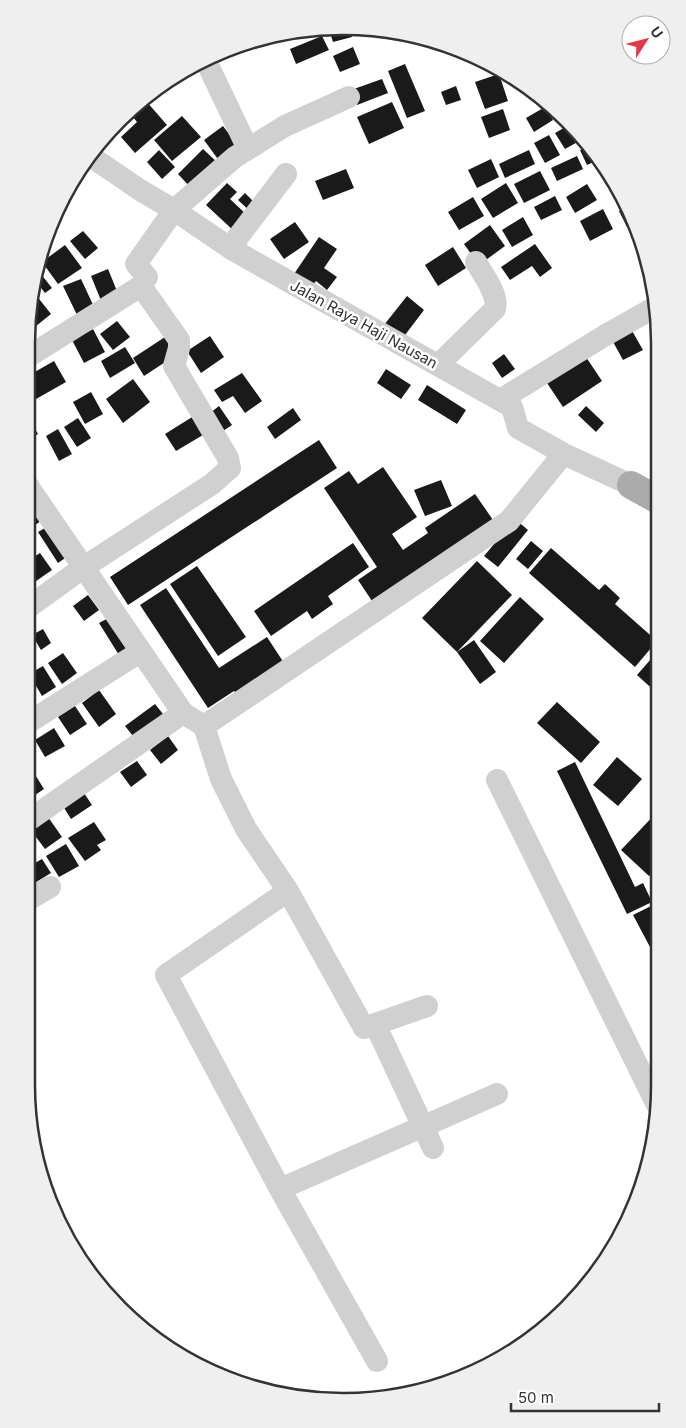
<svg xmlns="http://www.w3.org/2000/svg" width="686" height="1428" font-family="Inter,sans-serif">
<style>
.building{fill:#1a1a1a}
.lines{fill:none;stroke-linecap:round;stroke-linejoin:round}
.minor{stroke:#d0d0d0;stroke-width:22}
.major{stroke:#ababab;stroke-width:28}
.labels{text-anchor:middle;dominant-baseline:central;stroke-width:5;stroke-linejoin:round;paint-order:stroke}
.street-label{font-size:15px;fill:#333;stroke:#fff}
.rim{fill:none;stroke:#333;stroke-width:2.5}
</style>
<rect width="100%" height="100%" fill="#fff"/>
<path class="building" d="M343 26 349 27 352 37 333 42 329 29Z
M322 36 329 50 296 64 290 49Z
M353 47 360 64 340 72 333 56Z
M405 64 425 111 407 118 388 71Z
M499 74 508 101 485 109 475 82Z
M382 79 388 93 357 105 351 90Z
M456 86 461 100 446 105 441 92Z
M146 101 167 125 135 153 121 137 137 122 129 112Z
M392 102 404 128 369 144 357 117Z
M545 107 553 120 534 132 526 118Z
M503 109 510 130 489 138 481 117Z
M182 116 201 137 172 161 154 140Z
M569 125 583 139 565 149 555 133Z
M223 126 239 147 220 162 204 140Z
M549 135 560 155 545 163 534 143Z
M590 146 600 159 587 165 580 150Z
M203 149 218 163 192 189 178 174Z
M159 150 175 167 162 179 147 162Z
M529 150 535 164 505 178 499 164Z
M577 156 583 169 557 181 551 168Z
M491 159 499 177 477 188 468 170Z
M346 169 354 188 323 200 315 181Z
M540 171 550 190 524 203 514 184Z
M610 177 620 194 614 197 604 181Z
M227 183 237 192 230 199 247 215 234 231 206 205Z
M506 183 518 203 493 218 481 199Z
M587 184 597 200 575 213 566 197Z
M245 193 258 206 252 213 238 200Z
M555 196 562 210 541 220 534 207Z
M473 197 484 216 459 230 448 212Z
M627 207 636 222 627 227 619 211Z
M603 209 613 229 590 241 580 221Z
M523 217 533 235 512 247 502 230Z
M295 222 309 242 284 259 270 239Z
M490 225 505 246 479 265 464 244Z
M83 231 98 248 85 259 70 241Z
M319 237 337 249 324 268 337 277 327 290 316 281 310 289 292 277Z
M640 238 644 254H643L637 239Z
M535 244 552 268 540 277 532 266 510 280 501 267Z
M65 245 82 268 58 284 42 262Z
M453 247 466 268 438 286 425 265Z
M108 269 119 296 102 303 91 276Z
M40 273 52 288 45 293 38 284Z
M81 279 95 309 78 317 63 286Z
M36 295 51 314 36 326 31 319Z
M407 296 424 310 402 339 384 325Z
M117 321 130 337 113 350 100 334Z
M93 329 105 352 84 363 72 340Z
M631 329 643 350 623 360 612 340Z
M210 336 224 357 201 373 187 351Z
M165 337 176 355 144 376 133 358Z
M125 347 135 363 110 378 101 361Z
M504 354 515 369 502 378 492 363Z
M584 354 602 381 563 407 545 380Z
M54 361 66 382 29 403 26 397V377Z
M386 369 411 385 401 399 377 383Z
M242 373 262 401 245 413 233 396 222 402 214 390Z
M133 379 150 402 123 423 106 399Z
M427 385 466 410 457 424 418 400Z
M91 392 103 414 85 424 73 402Z
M219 406 232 425 223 431 210 413Z
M586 406 604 423 596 432 578 415Z
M293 408 301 420 275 439 267 427Z
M197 414 208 432 176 451 165 434Z
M28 417 38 434 26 440V418Z
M78 418 91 438 77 447 64 427Z
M58 429 72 454 59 461 46 436Z
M319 440 337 468 128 605 110 577Z
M383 467 417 517 392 534 403 550 428 533 425 528 475 494 493 520 372 601 358 580 377 567 324 488 349 471 358 484Z
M441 480 452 506 425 516 414 490Z
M36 506 44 519 26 531V512Z
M515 519 528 530 498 567 484 556Z
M52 524 71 554 58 563 38 532Z
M531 541 543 551 528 569 516 559Z
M353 543 369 567 328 596 333 604 312 619 307 611 271 636 254 611Z
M551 548 599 590 605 584 620 598 615 604 657 641 635 667 529 573Z
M40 553 52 570 26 588V562Z
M477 561 512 595 457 652 422 618Z
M197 566 246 637 218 656 170 584Z
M166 588 219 668 267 637 284 663 237 694 234 691 208 708 140 605Z
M88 595 99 610 84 621 73 606Z
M520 597 544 619 504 663 480 641Z
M112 616 131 647 119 655 99 623Z
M43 629 51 643 41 650 32 635Z
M474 640 496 672 480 684 457 652Z
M26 645 35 659 26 665Z
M658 651V694L637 675Z
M63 653 77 673 62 684 48 663Z
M43 666 56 687 42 696 29 674Z
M26 690 40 710 26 714Z
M99 690 116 714 99 727 82 703Z
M557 702 600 742 581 763 537 723Z
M155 704 167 719 137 741 125 726Z
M75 706 87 724 70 735 58 717Z
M54 728 65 746 45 757 35 740Z
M168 736 178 750 161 764 150 750Z
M617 757 642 779 618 806 593 785Z
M137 761 147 775 131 787 120 772Z
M575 762 635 887 643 883 652 902 627 914 557 771Z
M34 773 44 789 26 801V778Z
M82 790 92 805 71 819 61 803Z
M659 810V865L649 876 621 850Z
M48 817 62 837 45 849 30 829Z
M94 822 106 840 97 845 101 850 85 861 68 838Z
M26 839 34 851 26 856Z
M66 844 79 866 59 877 46 856Z
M42 859 51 873 28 887 26 868Z
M659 874V891L650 883Z
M659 902V964L633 915Z"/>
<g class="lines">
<path class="minor" d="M206 61 248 149
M93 158 140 190 174 210 233 250 512 407 518 428 566 455 631 485
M233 250 238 237 286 174
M26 358 141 286 147 277 136 264 174 210 235 157 285 126 349 97
M438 365 495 309C499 294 483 275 476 262
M500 400 604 336 657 306
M26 483 183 713 204 726 221 779 246 829 288 891 364 1028 427 1006
M26 609 84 567 212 484 230 468 228 458 174 366 179 348V340L141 286
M26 724 140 652
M204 726 509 521 560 458 566 455
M497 780 656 1103
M26 822 183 713
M288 891 166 975 280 1189 377 1361
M26 901 50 887
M375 1024 433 1148
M280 1189 497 1094"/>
<path class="major" d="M631 485 658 500"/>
</g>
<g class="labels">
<g class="street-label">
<text transform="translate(364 324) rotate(29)">Jalan Raya Haji Nausan</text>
</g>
</g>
<path d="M0 0H686V1428H0ZM343 35H343A308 308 0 0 1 651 343V1085A308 308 0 0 1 343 1393H343A308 308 0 0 1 35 1085V343A308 308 0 0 1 343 35Z" fill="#efefef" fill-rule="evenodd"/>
<path class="rim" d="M343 35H343A308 308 0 0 1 651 343V1085A308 308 0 0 1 343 1393H343A308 308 0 0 1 35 1085V343A308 308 0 0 1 343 35Z"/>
<g transform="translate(646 40) rotate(54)"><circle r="24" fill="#ffffff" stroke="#adadad"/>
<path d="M0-4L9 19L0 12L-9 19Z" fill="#e63946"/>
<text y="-8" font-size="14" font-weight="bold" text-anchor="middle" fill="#333333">U</text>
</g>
<path d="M511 1403v8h148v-8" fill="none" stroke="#333333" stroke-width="2.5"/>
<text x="518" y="1403" font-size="15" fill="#333333" stroke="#ffffff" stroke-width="4" paint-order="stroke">50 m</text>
</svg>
